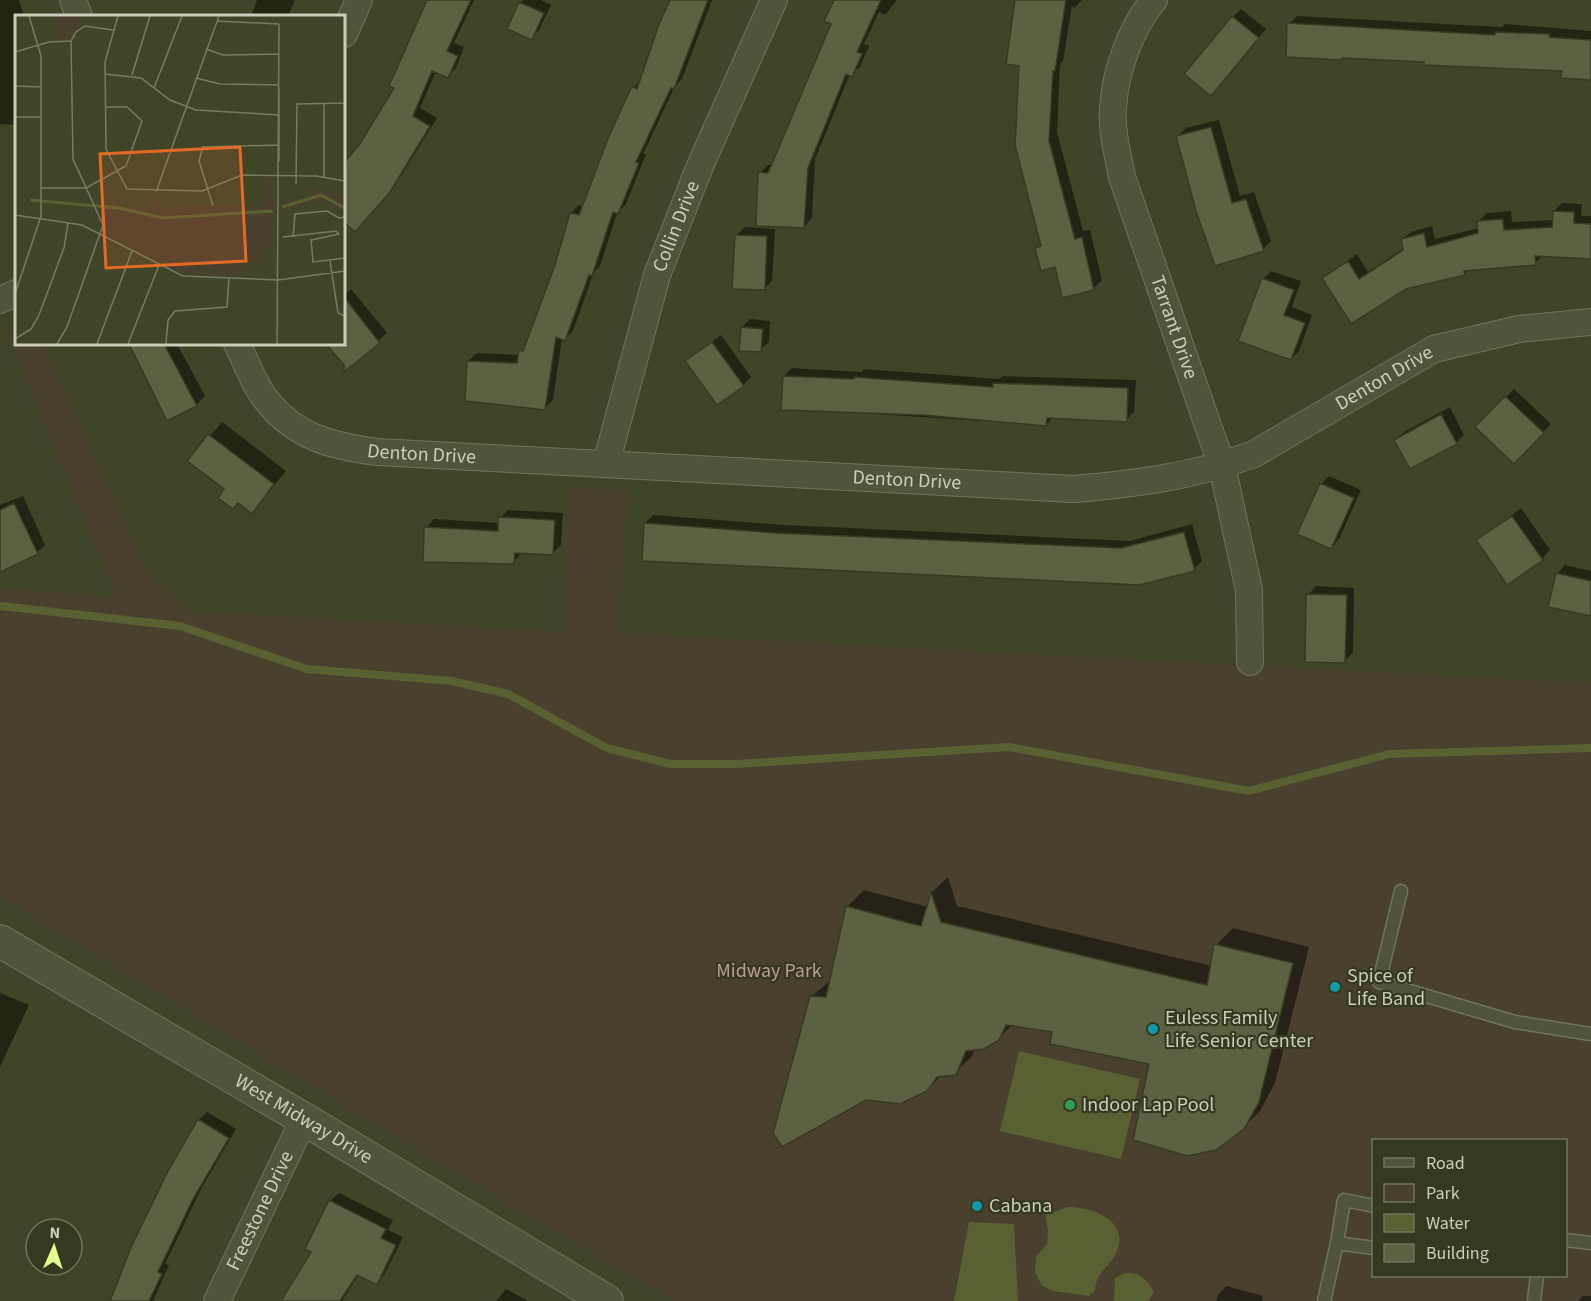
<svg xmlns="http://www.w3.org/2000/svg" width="1591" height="1301" viewBox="0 0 1591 1301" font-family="'Source Sans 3',sans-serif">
<rect width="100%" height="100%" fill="#404527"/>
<path fill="#4a402e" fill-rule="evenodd" d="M16,328v16h28l104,227 41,40 374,21 6,-144 59,2 -9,143 972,50v618h-917l-234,-138 -440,-266v-309l117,9 -110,-265zM1374,1140h192v136h-192z"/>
<path fill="#596132" d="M1019,1051l121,28 -19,80 -121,-28z
M1068,1207c23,0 62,13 49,44 -7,17 -21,20 -22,39l-6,6 -36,-5 -11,-5 -7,-14 1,-15 11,-13 1,-14 -3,-15z
M969,1222l45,2 4,77h-64z
M1125,1273c15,-1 22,6 29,19l-6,9h-34l1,-23z"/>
<path fill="#0007" d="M0,0h19l5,16h-8v109l-16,-1z
M257,0h38l-7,16h-37z
M429,0h45l-20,43 10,4 -8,21 -8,8 -12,-5 -16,37 17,10 -40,64 -42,48 -11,-9v-55l17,-20 35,-58z
M523,0h18l10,5 -12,25 -8,8 -22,-10z
M671,0h41l-30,79 -7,7 -32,68h3l-20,50 -9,9 -17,53 -6,6 -21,59 -8,8 -3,-1 -9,62 -9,8 -76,-47 9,-8 43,2 7,-11 29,-79 15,-52 8,-8 5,2 50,-120 8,-8z
M835,0h62l-12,15 -6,-3 -15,32 5,2 -9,21 -10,7 -35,85 -3,59 -8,9 -44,-54 8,-8h5l60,-142z
M1039,0h43l-8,8 -2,-2 -9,55 -3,3 -3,68 26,99 7,-1 12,50 -9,9 -37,-24 -19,-17 5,-4z
M1241,9l25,20 -47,57 14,-69z
M1297,16l205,11 3,-3 86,7v46l-28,-8 -137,-8 -137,-37z
M1219,120l21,76 14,-4 17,49 -8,8 -85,-113 8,-8z
M1562,203l20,1 -1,12h10v42l-48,-3 -8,8 -65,6 -5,5 -60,14 -82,-10 34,-24 11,18 36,-24 -2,-8 9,-8 21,-6 3,13 44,-11v-7l8,-8 24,-2 1,11 42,-2v-9z
M745,227l30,2 -3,52 -8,8 -27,-54z
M1271,271l30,10 -9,26 20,8 -13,36 -8,8 -28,-80z
M351,289l36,44 -40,34 -19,-23h16v-49z
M750,319l20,2 -1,21 -9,8 -18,-23z
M721,335l30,42 -8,8 -56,-24z
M130,344h47l28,52 -9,9 -28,14z
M792,368l70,4 2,-3 135,10 4,-3 133,4 -2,32 -8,8 -72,-3 -8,8 -264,-17 2,-32z
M1514,389l37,35 -37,38 -37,-35z
M1450,407l14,28 -8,8 -60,-3 8,-8z
M222,422l64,49 -34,41 -63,-51z
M1329,476l32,14 -22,49 -8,9 -10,-64z
M23,496l22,49 -8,8 -37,17v-65z
M1521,508l29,42 -8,9 -64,-18z
M508,510l55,3 -2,32 -8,8 -31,-2 -9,12 -87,-35 8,-9 66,4v-5z
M653,515l132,10 345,16 62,-17 10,37 -8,8 -549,-46z
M1565,565l26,6v43l-34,-40z
M1316,586l38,2 -1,65 -9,8 -36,-66z
M948,877l9,29 255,60 4,-21 17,-17 76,19 -34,136 -15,28 -17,17 -93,-65 -96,-32 -41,-7 -15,15 -23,9 -3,8 -17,17 -13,2 -16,15 -114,-94 19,-16 16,-73 17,-17 64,17 4,-15z
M0,993l29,12 -29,62z
M207,1112l29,17 -35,60 -36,75 4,1 -16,36h-41l87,-181z
M339,1193l54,27 -5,10 15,7 -19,38 -8,8 -17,-9 -17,27h-59l30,-50 17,-50z
M1226,1286l37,10 -1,5h-46l2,-6z
M506,1289l22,12h-32z
M1583,1296h8v5h-13z"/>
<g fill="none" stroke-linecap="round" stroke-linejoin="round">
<path stroke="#596132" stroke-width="8" d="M0,606l180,20 127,43 145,12 56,13 99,54 63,16h66l273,-17 240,44 140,-37 202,-6"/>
</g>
<path fill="#5c6241" stroke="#373b22" stroke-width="1.5" d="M427,0h44l-24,51 11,5 -10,22 -16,-7 -19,45 17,10 -40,66 -35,40 -11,-10v-59l15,-18 35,-57 -5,-2z
M670,0h38l-34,89 -3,-1 -35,74 3,1 -21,51 -5,-2 -21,64 -3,-1 -24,66 -9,-4 -11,73 -80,-9 2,-40 50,2 2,-13 4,1 32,-86 15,-52 9,2 30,-79 23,-50 5,3 22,-65z
M834,0h47l-24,52 5,2 -10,23 -6,-3 -38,94 -4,60 -48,-2 2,-54 10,1 63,-149 -7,-3z
M1015,0h51l-11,71h-2l-4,70 26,98 7,-2 12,53 -32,8 -7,-31 -14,4 -6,-23 6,-2 -26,-101 4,-79 -13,-2z
M519,2l25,11 -12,27 -25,-11z
M1232,16l27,22 -48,58 -27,-22z
M1287,23l208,12v-3l55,2 -1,3 42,3v40l-30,-2 1,-7 -138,-6v-3l-82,-4 -1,2 -55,-3z
M1211,127l21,76 14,-4 18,52 -49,15 -19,-55 -20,-75z
M1553,211l21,1v11l17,1v35l-56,-3 1,9 -72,6 1,4 -59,14 -55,35 -29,-46 26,-17 11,18 44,-29 -2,-11 23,-6 3,14 51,-14 -1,-12 26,-2 1,11 48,-3z
M735,235l32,1 -2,54 -33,-1z
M1262,278l32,12 -10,25 21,8 -14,37 -53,-19z
M344,297l36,46 -36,29v-7l-18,-21h18z
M741,327l22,2 -2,23 -22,-1z
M712,342l32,44 -27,19 -32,-44z
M129,344h35l33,62 -30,15z
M783,376l71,3v-2l139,10v-4l135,5 -1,34 -80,-4 -1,8 -123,-11 -142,-5z
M1505,396l39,37 -30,31 -39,-37z
M1441,414l16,30 -47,25 -16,-29z
M208,434l66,50 -22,30 -14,-11 -5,6 -15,-11 6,-9 -37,-28z
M1320,483l34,15 -23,51 -34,-15z
M14,503l24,51 -38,18v-62z
M1512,516l31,44 -36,25 -31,-45z
M498,517l57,3 -2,35 -38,-2 -1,11 -91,-2 1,-35 74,4z
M644,523l132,10 345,15 63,-16 11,39 -56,14 -497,-24z
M1556,573l35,8v35l-43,-9z
M1306,594l41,1 -2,68 -40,-1z
M931,892l10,30 266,63 7,-41 79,19 -34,139 -15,27 -28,21 -29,6 -54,-16 16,-76 -99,-20 2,-12 -46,-7 -7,15 -15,9 -18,2 -10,24 -19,2 -10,14 -27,13 -34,-4 -84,47 -9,-14 37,-137 16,1 20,-91 75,20z
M198,1119l31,19 -36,61 -35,73 4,2 -13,27h-39l22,-56 37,-76z
M329,1200l57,29 -5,9 15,7 -19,40 -20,-10 -17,26h-59l30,-49 -6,-3z"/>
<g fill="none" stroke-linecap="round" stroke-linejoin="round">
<g stroke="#70745d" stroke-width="15">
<path id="service" d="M1401,891l-22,91 136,40 76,12
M1566,1240l25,3
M1337,1243l7,-43 30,6
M1324,1301l13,-58 37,5
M1534,1301l3,-25"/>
</g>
<g stroke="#70745d" stroke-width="28">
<g id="minor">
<path d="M73,0l6,16"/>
<path id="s1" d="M1154,0c-23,27 -39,72 -41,108 -2,22 5,47 9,69l100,289 27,124 1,72"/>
<path d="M344,34l15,-34"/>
<path d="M0,300l16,-7"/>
<path id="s2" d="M237,344c9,17 16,38 27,53 30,40 67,49 113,55l696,37c63,-5 122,-13 181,-35l180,-105 85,-20 72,-7"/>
<path id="s3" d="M606,464l51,-189 43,-109 74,-166"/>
<path id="s4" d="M217,1301l87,-182"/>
</g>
</g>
<g stroke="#70745d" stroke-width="34">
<g id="tertiary">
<path id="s5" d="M0,941l304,178 303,182"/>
</g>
</g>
<use href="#service" stroke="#50543b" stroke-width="12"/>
<use href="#minor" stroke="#50543b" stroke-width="26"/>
<use href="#tertiary" stroke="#50543b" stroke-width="32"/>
</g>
<g fill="#0f9aa8" stroke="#353920" stroke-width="2">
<circle cx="1335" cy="987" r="6"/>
<circle cx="1153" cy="1029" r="6"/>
<circle cx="977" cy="1206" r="6"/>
</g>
<circle fill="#2e9e5b" stroke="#353920" stroke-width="2" cx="1070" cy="1105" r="6"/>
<g text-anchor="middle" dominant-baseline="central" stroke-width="4.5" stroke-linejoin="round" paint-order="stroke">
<g font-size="20" fill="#c9cdb9" stroke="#353920">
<text stroke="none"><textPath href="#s3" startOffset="248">Collin Drive</textPath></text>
<text stroke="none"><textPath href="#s1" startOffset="346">Tarrant Drive</textPath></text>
<text stroke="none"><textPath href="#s2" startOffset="1222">Denton Drive</textPath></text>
<text stroke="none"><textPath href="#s2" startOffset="234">Denton Drive</textPath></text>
<text stroke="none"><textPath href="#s2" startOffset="720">Denton Drive</textPath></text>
<text stroke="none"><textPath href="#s5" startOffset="352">West Midway Drive</textPath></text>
<text stroke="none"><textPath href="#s4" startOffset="100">Freestone Drive</textPath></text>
</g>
<g font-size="20" fill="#bc9aa0" stroke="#353920">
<text x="769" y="971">Midway Park</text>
</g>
<g font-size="20" fill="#c9cdb9" stroke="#353920" text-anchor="start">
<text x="1347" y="976">Spice of<tspan x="1347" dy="23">Life Band</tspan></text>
<text x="1165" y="1018">Euless Family<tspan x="1165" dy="23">Life Senior Center</tspan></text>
<text x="1082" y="1105">Indoor Lap Pool</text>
<text x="989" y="1206">Cabana</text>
</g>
</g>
<g transform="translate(15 15)">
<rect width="330" height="330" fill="#404527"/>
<path d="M41,1h25l1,8 -14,15h-12zM253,162l6,1v69h-14v15l-16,-1 -1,16 -64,-5 -75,-40 -5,-27h14l-8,-23 15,25h32l1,-13h5v13l104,-1zM298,173l32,9v16l-28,-13 -34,13v-12l23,-2z" fill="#4a402e"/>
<path fill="none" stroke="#596132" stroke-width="3" d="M15,185l89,8 44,10 110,-7M267,192l39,-12 24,13"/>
<path fill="none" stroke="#777b61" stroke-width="1.5" d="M103,1l-13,46 1,87 21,40 75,2 40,-16 74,1 29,5M202,6l62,3M191,34l17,6 56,-1M0,37l34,-10 22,-1M90,59l36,4 29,22 26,10 83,5M117,60l18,-59M181,63l24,6 59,1M0,71l26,1M139,73l28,-72M309,88v74M0,102h26M264,146v-72M281,169l1,-80 48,-1M26,173h45l40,-22 16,-45 -15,-14h-21M141,177l63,-176M198,191l-14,-45 4,-14 76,-2M0,200l67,10 101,51 95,4M268,222l53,-6 3,3 -28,6M278,222l2,-23 32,-3 12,7 6,-1M296,224l2,23 32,-4M315,246l8,52 7,3M263,265l67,-9M0,279l26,-78v-160l-12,-40M0,324l16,-10 8,-14 25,-67 4,-25M42,329l10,-17 36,-102 -30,-66 -2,-118 5,-9 9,-6 28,4M82,329l35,-93M113,329l31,-79M151,329l2,-24 7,-9 52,-4 2,-28M262,329l2,-320"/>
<path fill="#e36a26" fill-opacity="0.15" stroke="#e36a26" stroke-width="3" d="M225,132l6,114 -140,7 -6,-114z"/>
<rect width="330" height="330" fill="none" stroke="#c9cdb9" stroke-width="3"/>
</g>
<rect x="1372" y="1139" width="195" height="138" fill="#353920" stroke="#70745d" stroke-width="1.5"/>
<rect x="1384" y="1158" width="30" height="9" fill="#50543b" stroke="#70745d" stroke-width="1.5"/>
<text x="1426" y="1169" font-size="18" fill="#c9cdb9">Road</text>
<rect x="1384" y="1184" width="30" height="18" fill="#4a402e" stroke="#70745d" stroke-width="1.5"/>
<text x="1426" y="1199" font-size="18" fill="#c9cdb9">Park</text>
<rect x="1384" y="1214" width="30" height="18" fill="#596132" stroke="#70745d" stroke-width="1.5"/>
<text x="1426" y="1229" font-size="18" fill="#c9cdb9">Water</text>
<rect x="1384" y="1244" width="30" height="18" fill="#5c6241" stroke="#70745d" stroke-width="1.5"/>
<text x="1426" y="1259" font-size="18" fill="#c9cdb9">Building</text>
<g transform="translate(54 1247) rotate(3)"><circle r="28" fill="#353920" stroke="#70745d" stroke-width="1.5"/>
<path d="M0-4.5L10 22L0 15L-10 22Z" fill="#e5fb90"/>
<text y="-9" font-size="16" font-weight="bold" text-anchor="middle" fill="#c9cdb9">N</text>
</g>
</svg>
